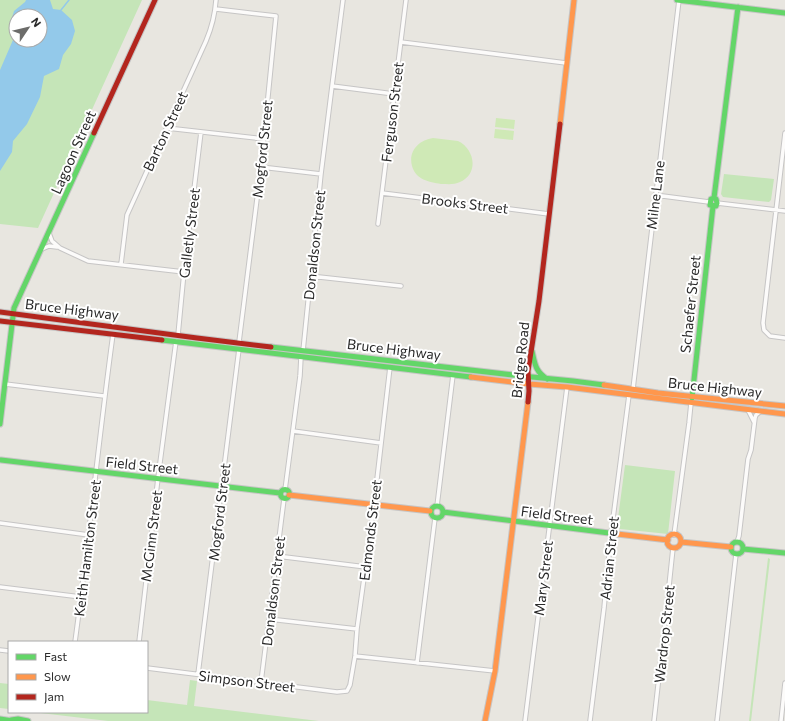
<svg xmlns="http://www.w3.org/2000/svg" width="785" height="721" viewBox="0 0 785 721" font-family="Commissioner,sans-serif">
<rect width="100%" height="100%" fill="#e8e6e0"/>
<path fill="#c5e5b8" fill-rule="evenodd" d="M0,0h142l-104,228 -38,-4zM16,16h24v24h-24z
M724,174l50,5 -3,21 -2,2 -46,-5 -2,-3z
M625,465l50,6 -7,63 -48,-5 -3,-3z
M768,558l2,1 -19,162h-2z
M190,680l7,1 -3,25 125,15h-211l-76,-9h115v-12l40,5z
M0,683l9,1v25l-9,-1z"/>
<path fill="#cfe9b6" d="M496,118l19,2 -1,9 -19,-2z
M495,129l19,2 -1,9 -19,-2z
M433,138l25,3c17,8 21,33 2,41 -6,3 -12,2 -19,2 -12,-2 -25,-4 -29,-18 -4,-15 7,-26 21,-28z"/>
<path fill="#93c9ea" d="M26,0h24l3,9 8,1 11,10 3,11 -4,13 -8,11 -4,14 -15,7 -4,21 -13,27 -14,17 -1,11 -12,19v-101l16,-37v7h24v-24h-24v12l-5,-7 3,-10 11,-9z"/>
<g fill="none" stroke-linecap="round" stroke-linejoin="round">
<path stroke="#93c9ea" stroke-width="1.5" d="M61,10l8,-10"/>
<g stroke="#c6c5c5" stroke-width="5.5">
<path id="street" d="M216,9l60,7 -15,151 -22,175
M401,42l165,21
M332,86l62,8
M167,128l97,11
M785,133l-22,190 1,7 6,6 15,2
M261,167l60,7
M382,193l167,21
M655,195l54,7
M717,203l68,8
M378,224l28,-224
M49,233l3,8 8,7 28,13 96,11
M42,249l7,-3 8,1
M121,264l6,-49 79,-174c6,-14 9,-27 10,-41
M310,276l91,10
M178,335l6,-63 17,-140
M303,351l18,-177 11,-88 11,-86
M5,384l99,12
M633,389l46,-389
M748,410l6,12
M293,431l88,12
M285,490l15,-114 1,-19
M437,506l16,-131
M0,523l89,12
M674,535l15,-112 2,-20
M737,542l2,-6 9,-77 3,-9 4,-32 1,-3 5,-4
M277,556l89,11
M0,587l81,10
M269,619l88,10
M75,642c14,-103 24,-205 38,-308
M139,642l19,-164 18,-137
M0,650l9,1
M355,656l140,15
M417,663l18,-145
M147,668l190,24 10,-1 3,-6 5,-29 2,-27 17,-124 16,-138
M198,674l41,-325
M261,682l23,-183
M525,721l42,-334
M590,721l14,-113 7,-74 18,-139
M654,721l13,-116 6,-57
M717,721l19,-167
M781,721l4,-38"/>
</g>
<g stroke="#c6c5c5" stroke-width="7">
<path id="fast" d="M677,0l108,13
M714,198l-3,1 -1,6 6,1 1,-3 -1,-4 -2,-1 24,-191
M162,340l309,37
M271,347l251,29 51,5 31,4
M532,351c3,13 3,20 15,28
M692,398l21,-192
M0,424l14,-116 80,-175
M1,460l279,33
M280.5 494a4.5 4.5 0 1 1 9 0a4.5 4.5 0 1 1-9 0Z
M431 512a6 6 0 1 1 12 0a6 6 0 1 1-12 0Z
M443,512l174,22
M731 548a6 6 0 1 1 12 0a6 6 0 1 1-12 0Z
M743,549l42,4
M0,719l13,2
M11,720l7,-1 10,2"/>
</g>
<g stroke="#c6c5c5" stroke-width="7">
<path id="slow" d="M560,124l14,-124
M471,377l58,7 38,3 218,27
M604,385l54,8 127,13
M289,495l141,16
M617,534l51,6
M667 541a7 7 0 1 1 14 0a7 7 0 1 1-14 0Z
M681,542l50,5
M485,721l10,-50 33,-269"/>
</g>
<g stroke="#c6c5c5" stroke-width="7">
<path id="jam" d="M94,133l61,-133
M0,312l197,26 74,9
M0,321l162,19
M528,402l1,-11 -1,-20 11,-70 21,-177"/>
</g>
<use href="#street" stroke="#fcfbfa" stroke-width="3.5"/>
<use href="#fast" stroke="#63d668" stroke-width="5"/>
<use href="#slow" stroke="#ff974d" stroke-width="5"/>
<use href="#jam" stroke="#b3261e" stroke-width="5"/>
</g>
<g text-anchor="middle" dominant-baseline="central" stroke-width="4" stroke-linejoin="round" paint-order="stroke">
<g font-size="14" fill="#2a2a2a" stroke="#fff">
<text transform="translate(392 112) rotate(-83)">Ferguson Street</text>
<text transform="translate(165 131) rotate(-65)">Barton Street</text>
<text transform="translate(262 149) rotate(-84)">Mogford Street</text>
<text transform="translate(73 152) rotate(-66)">Lagoon Street</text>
<text transform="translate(655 195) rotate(-83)">Milne Lane</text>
<text transform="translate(465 203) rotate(7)">Brooks Street</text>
<text transform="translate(189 233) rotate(-83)">Galletly Street</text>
<text transform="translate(314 245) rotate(-84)">Donaldson Street</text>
<text transform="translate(690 304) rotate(-84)">Schaefer Street</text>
<text transform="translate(72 309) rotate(7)">Bruce Highway</text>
<text transform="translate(394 349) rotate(7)">Bruce Highway</text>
<text transform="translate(520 360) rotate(-84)">Bridge Road</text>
<text transform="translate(715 387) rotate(6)">Bruce Highway</text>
<text transform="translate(142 465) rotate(6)">Field Street</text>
<text transform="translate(219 512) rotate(-83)">Mogford Street</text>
<text transform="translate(557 515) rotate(7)">Field Street</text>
<text transform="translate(370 530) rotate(-83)">Edmonds Street</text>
<text transform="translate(151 536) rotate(-83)">McGinn Street</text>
<text transform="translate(87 548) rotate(-83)">Keith Hamilton Street</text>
<text transform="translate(609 558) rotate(-84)">Adrian Street</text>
<text transform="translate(543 578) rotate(-83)">Mary Street</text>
<text transform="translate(273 591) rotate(-83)">Donaldson Street</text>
<text transform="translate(664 634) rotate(-84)">Wardrop Street</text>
<text transform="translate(247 681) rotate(7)">Simpson Street</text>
</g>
</g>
<rect x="8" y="641" width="140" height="72" fill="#ffffff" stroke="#aaaaaa"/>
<rect x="16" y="654" width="20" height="6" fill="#63d668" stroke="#aaaaaa"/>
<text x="44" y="661" font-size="12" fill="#2a2a2a">Fast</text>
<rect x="16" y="674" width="20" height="6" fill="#ff974d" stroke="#aaaaaa"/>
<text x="44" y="681" font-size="12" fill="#2a2a2a">Slow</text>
<rect x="16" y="694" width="20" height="6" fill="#b3261e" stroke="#aaaaaa"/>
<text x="44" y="701" font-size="12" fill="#2a2a2a">Jam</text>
<g transform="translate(28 28) rotate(55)"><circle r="19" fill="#ffffff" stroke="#aaaaaa"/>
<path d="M0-3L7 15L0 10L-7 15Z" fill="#6c6c6a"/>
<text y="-6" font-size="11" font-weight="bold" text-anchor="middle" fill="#2a2a2a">N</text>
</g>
</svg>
